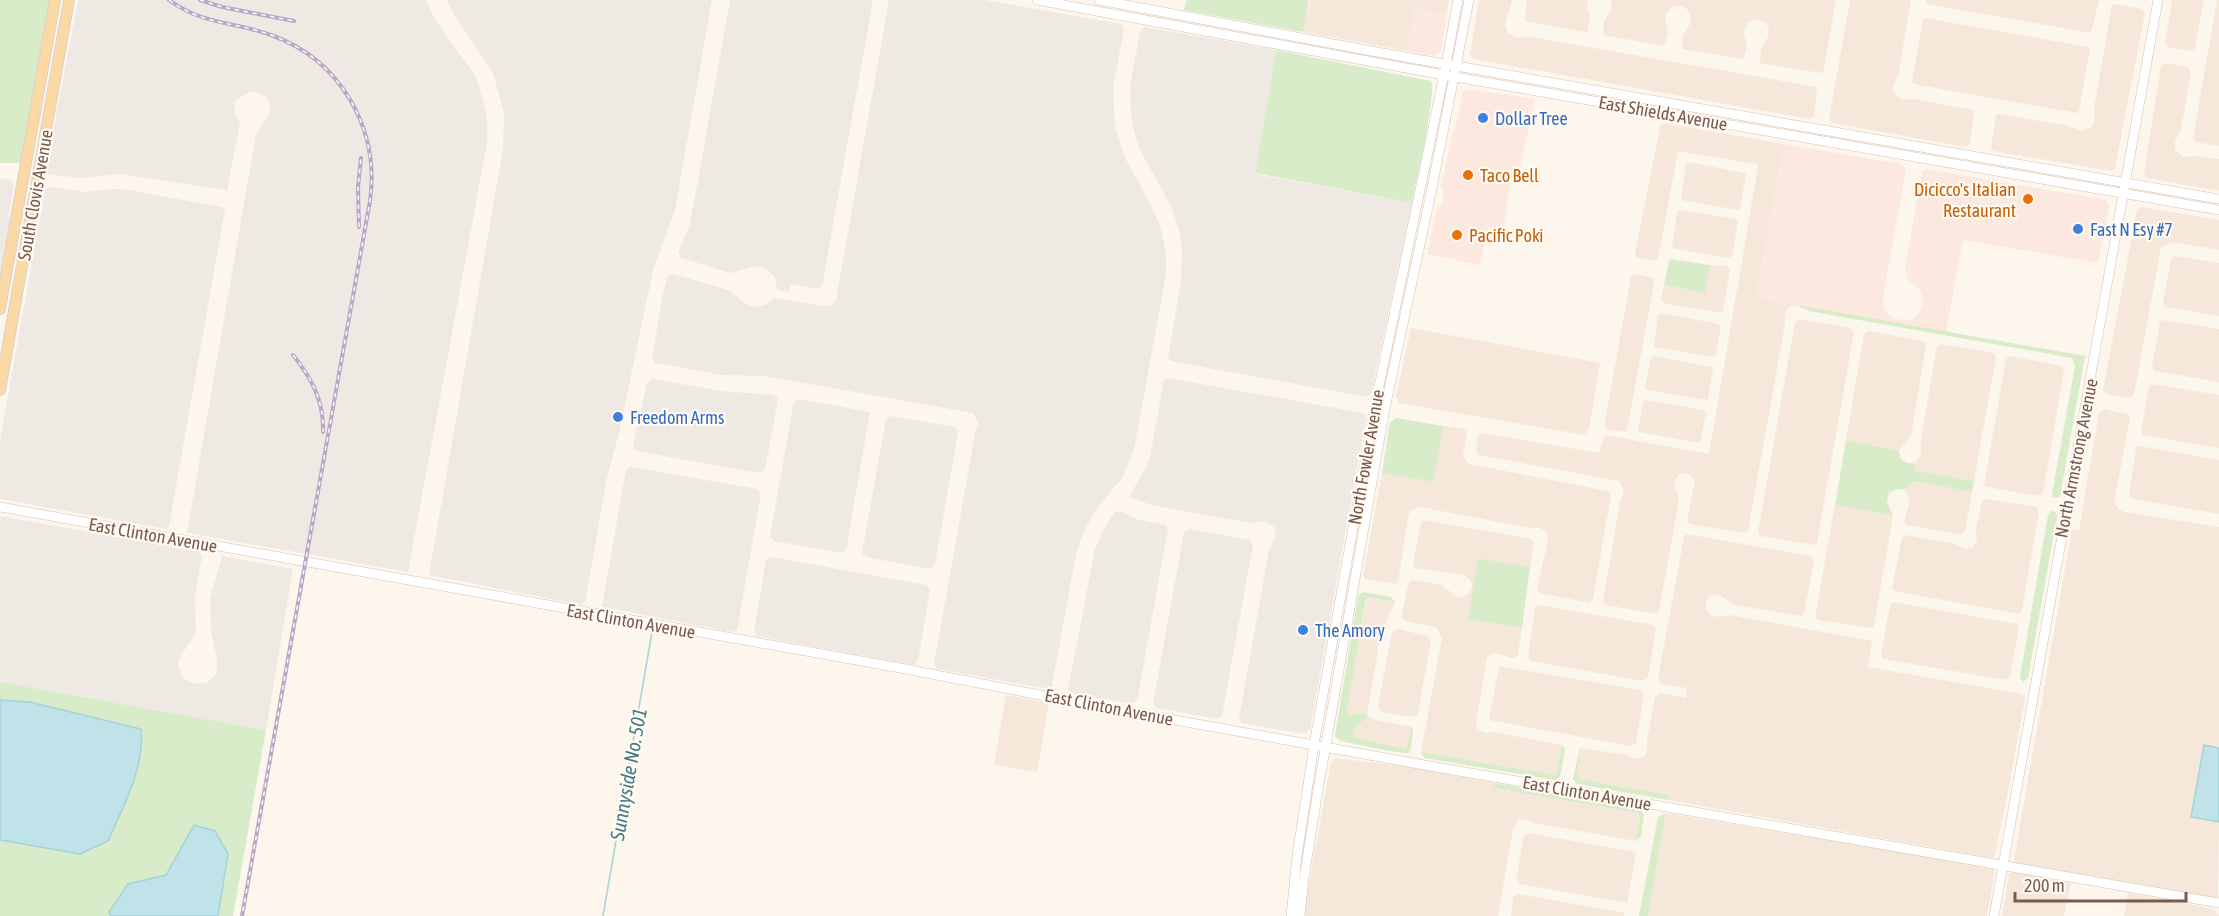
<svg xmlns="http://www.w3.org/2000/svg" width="2219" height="916" viewBox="0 0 2219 916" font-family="'Asap Condensed',sans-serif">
<rect width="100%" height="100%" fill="#fdf6ec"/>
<path fill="#f5e8da" d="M1310,0h139l-2,14 -32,-6 -8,43 -104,-19z
M1479,0h33l-7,25 3,8 8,5 15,-1 286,50 -3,30 -4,2 -337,-60 -3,-4z
M1527,0h61l-1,6 3,9 -2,16 -2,1 -61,-11z
M1612,0h224l-13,72 -2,1 -61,-10 1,-14 7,-12 1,-7 -3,-7 -7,-4 -9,2 -5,6 -1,7 3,12 -4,13 -61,-10 1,-14 7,-11 1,-8 -4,-7 -7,-3 -7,1 -6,5 -2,7 3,13 -4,14 -61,-11 1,-14 7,-11z
M1850,0h61l-13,76 -5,9 1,8 8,7 12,-1 60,11 -4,34 -4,3 -134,-24 -3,-4z
M1926,0h173l-8,33 -164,-29z
M2172,0h32l-9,48 -4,3 -23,-4 -3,-5z
M2217,0h2v146l-24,-4 -2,-4z
M2114,4l29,5 2,4 -30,155 -4,3 -118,-20 -2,-3 5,-33 2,-1 71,12 12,5 11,-4 3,-6 -1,-13 18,-103z
M1925,18l163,29 2,2 -11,62 -2,2 -164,-29 -1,-2 11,-62z
M2165,63l23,4 3,4 -10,59 -6,11v8l8,8 16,-1 20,3v32l-72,-13 -3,-5 17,-107z
M1664,123l120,21 -28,154 40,7 -7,2 -4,6v11l-37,207 -4,2 -55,-9 -2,-4 8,-40 -8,-7 -8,1 -5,8 5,18 -20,111 -3,3 -50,-9 -3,-3 17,-100 4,-11 -5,-10 -141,-26 -2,-4 2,-16 4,-2 117,20 6,-18 104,19 49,-287 -2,-3 -78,-13 -20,108 -4,2 -17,-3 -2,-3 25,-129z
M1688,162l56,11 2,2 -6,33 -2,2 -57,-10 5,-36z
M2142,207l77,13v30l-47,-8 -11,6 -27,147 -5,3 -23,-4 -3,-4 34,-180z
M1679,210l57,9 2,3 -6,34 -3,2 -57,-10 5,-36z
M2175,256l44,7v53l-53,-9 -3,-4 4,-22 4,-23z
M1710,265l16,1 4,3 -7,42 -2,2 -58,-10 -2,-3 3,-15 41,8z
M1634,274l21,4 -28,152 -2,2 -16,-2 -5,-2 27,-152z
M1661,313l58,11 2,2 -5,29 -3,2 -59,-10 4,-32z
M1799,319l52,9 3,4 -37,211 -3,2 -53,-9 -3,-4 37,-210z
M2164,320l55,9v53l-64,-11 -3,-4 8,-45z
M1411,328l189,35 -11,66 -5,6 -185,-32 -3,-7z
M1868,331l56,10 2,4 -15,91 -12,15 -53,-11 18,-106z
M1941,344l52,9 3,4 -22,124 -58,-10 -2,-8 7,-8v-16l16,-93z
M1653,356l59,11 1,2 -5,30 -2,1 -59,-10 -2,-2 6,-30z
M2010,356l52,10 2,3 -21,125 -4,2 -52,-9 -3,-2 22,-126z
M2152,384l67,11v53l-76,-13 -2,-4 4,-22 4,-23z
M1645,400l59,10 2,2 -5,28 -3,3 -58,-11 -2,-2 5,-28z
M2104,409l23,5 3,4 -15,79v7l4,6 6,2 94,15v221l-15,-3 -13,72 28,5 -1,76 -202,-35 -2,-3 58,-331 7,1 20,-117z
M1443,426l21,3 3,4 -4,23 6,8 139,27 3,4 -18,104 -4,4 -49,-10 -3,-3 11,-51 -2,-7 -6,-4h-10l-110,-21 -7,2 -4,4 -11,68 -3,3 -29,-5 -3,-3 19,-103 52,9z
M2139,446l80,14v54l-87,-15 -3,-4 7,-47z
M1913,481l59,11 -7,39 -3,4 -55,-10 -3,-3 6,-23 -6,-9z
M1986,499l51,8 2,4 -17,100 -3,3 -125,-23 -2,-3 10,-50 3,-3 50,9 10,5 8,-2 4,-8 -1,-10 6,-28z
M1835,505l58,11 -19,110 -2,2 -54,-8 -3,-3z
M1424,520l107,19 3,4 -4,24 -51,-9 -11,60 54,10 -4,27 -5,3 -19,-5 -7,5 -11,65 2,6 6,4 9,-1 69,13 -5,28 -3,2 -133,-23 21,-114 -5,-10 -31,-7 -5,-3 8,-36 4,-2 29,5 16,13 11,-4 3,-8 -2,-6 -6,-5 -49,-7 -2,-3 8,-43z
M1686,534l125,22 3,5 -10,53 -3,2 -66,-11 -17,-11 -7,2 -5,5v8l4,6 8,2 12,-2 142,26 -4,26 154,27 3,5 -17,92 -13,64 -3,3 -324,-58v-5l-89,-16 -2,-3 4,-28 45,7 9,4 8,-1 4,-7v-11l8,-43 5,-4 26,5 1,-10 -25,-4 -4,-6 26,-141z
M1369,597l26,5 -14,32 -14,79 -22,2 22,-117z
M1893,602l124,22 2,3 -9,50 -4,3 -123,-21 -2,-4 9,-50z
M1538,605l116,20 2,4 -8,48 -5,4 -112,-20 -3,-4 7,-49z
M1398,629l29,7 4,4 -13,74 -5,3 -32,-5 -3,-6 13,-69 2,-6z
M1499,666l142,24 3,5 -8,48 -5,3 -142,-26z
M1006,695l43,8 -12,69 -43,-7z
M1368,716l4,3 39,8 -4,20 -2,2 -8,-2 -44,-10 1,-8z
M1336,758l72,9 87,16 -1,5 144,25 2,4 -4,24 -102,-18 -11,-4 -5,1 -5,9 -15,87h-195l28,-154z
M1666,813l327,55 2,3 -8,45h-339z
M1528,833l108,19 -9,51 -107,-19 -4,-4 8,-44z
M2012,872l59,11 -7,33h-62l7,-42z
M2128,893l86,16 5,7h-95z
M1518,894l107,19 -1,3h-113l2,-19z"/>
<path fill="#fde8e0" d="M1415,8l32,6 -6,37 -3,3 -4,2 -27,-5z
M1468,89l67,10 -15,69h-7l-10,61 -14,-2 -9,38 -53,-11 10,-46 5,-4 2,-13 -3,-4 11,-52 3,-6 8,-37z
M1784,144l118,20 4,5 -23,129 1,11 9,10 18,1 7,-6 5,-10 -2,-13 -13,-11 -3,-11 17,-97 4,-3 180,31 3,5 -11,58 -135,-23 -17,92 -190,-34z"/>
<path fill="#efe9e4" d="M78,0h348l8,18 42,59 11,38v28l-79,429 -221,-39 69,-399 14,-21 -1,-11 -5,-7 -13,-4 -15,9 -2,11 6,13 -13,66 -108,-16 -38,4 -36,-4z
M447,0h265l-37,210 -22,60 -34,163 -12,45 -22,124 -4,3 -152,-30 74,-426 1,-36 -11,-40 -40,-60z
M730,0h143l-51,286 -4,3 -27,-5 -2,8 -12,-2 -2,-13 -10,-9 -8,-2 -27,7 -49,-15 -3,-5 11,-26 6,-30z
M889,0h96l136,24 3,5 -11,59 2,38 10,32 27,49 8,19 6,27v21l-32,176 -11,27 -29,35 -12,24 -6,18 -24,132 -4,3 -111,-20 -3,-5 41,-230 3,-11 -5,-10 -208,-37 -43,-1 -67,-12 -3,-5 11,-65 5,-17 5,-2 55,16 18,14 7,3 14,-3 7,-6 49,8 8,-1 5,-5z
M1145,27l131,23 -21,124 157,29 -41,191 -5,3 -195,-36 -3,-3 13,-76 1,-32 -2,-17 -8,-25 -33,-60 -7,-25 -2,-25 1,-17 9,-49z
M0,178l10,2 4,5 -5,30 1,5 -10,57z
M49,187l37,5 28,-3 14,1 94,17 3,3 -56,316 -3,3 -166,-30v-59l45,-250z
M1168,378l195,35 3,4 -56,313 -6,4 -63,-11 -2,-4 30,-169 7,-14 -2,-9 -9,-6 -14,2 -100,-18 -19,-7 -1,-5 14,-23 5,-13 14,-77z
M652,379l70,12 52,4 4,4 -13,71 -5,3 -124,-22 -3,-6 14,-62z
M799,399l71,13 -24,138 -5,3 -67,-12 -4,-5 24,-134z
M891,416l64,11 3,5 -23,133 -5,4 -64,-12 -4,-4 24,-134z
M631,467l126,22 4,5 -24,136 -4,2 -131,-25 21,-121 3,-16z
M1121,511l15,8 29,6 3,4 -31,172 -4,3 -62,-11 -3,-4 27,-140 12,-26 8,-11z
M0,516l199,36 3,4 -7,41 1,37 -15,21 -3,10 5,13 12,6 13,-2 9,-9v-14l-6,-27 -1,-34 12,-42 71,13 -27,161 -266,-48z
M1189,529l61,11 3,5 -31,171 -4,3 -61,-11 -4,-4 31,-172z
M771,557l156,28 3,5 -12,71 -5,4 -156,-29 -3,-4 12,-72z"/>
<path fill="#d8ecc9" d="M0,0h50l-28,159 -3,4h-19z
M1186,0h123l-6,32 -119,-22z
M1276,50l155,31c6,11 -15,102 -19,122l-157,-30z
M1671,259l39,6 -5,28 -41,-8 5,-25z
M1797,305l288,51 -25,141 -7,1 -1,-4 23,-128 -3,-8 -263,-47z
M1396,418l47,8 -9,56 -52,-9 8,-51z
M1846,440l53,11 1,7 7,5h7l2,8 58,10 -2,11 -59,-11 -9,9 -7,-1 -8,4 -2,9 6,14 -58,-11z
M2051,511l5,1 1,4 -29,162 -5,4 -3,-5 28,-162z
M1478,558l52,9 -8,61 -54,-9z
M1363,592l28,5 4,5 -26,-5 -3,2 -20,116 21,-2 1,3 -14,13 -1,8 52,12 2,-2 4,-20 2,1 -2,22 -3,3 -13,-1 -55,-11 -5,-5 23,-140z
M0,682l266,48 -33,186h-233z
M1562,745l3,4 -5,28 -5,3 -130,-22 -4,-5v-1l133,23 3,-2z
M1580,748h1l-4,28 2,3 90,16 -1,5 -91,-16 -4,-5z
M1495,783l145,26 4,6 -3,21 -5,5 4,-24 -2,-4 -144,-25z
M1666,813l-18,103h-9l19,-99z"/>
<path fill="#bfe3e8" stroke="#a5d3da" stroke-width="1.5" d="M0,700l30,2 111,27c4,38 -18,78 -33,112l-28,13 -80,-14z
M2204,745l15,3v74l-28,-5z
M194,825l21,6 13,23 -10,62h-107l-2,-4 19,-28 38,-9z"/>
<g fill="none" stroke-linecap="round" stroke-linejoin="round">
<path stroke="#a5d3da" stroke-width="1.5" d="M603,916l49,-284"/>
<g stroke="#d6c0b0" stroke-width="10">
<path id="secondary" d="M1037,0l407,75 775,135
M1099,0l283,53 837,146
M0,507l895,160 197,38 321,58 806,140
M1291,916l6,-60 18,-117 60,-333 69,-331 14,-75
M1300,916l4,-38 14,-88 67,-382 45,-210 39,-198
M1994,916l164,-916"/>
</g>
<g stroke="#dad1cd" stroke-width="12">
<path id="primary" d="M0,309l55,-309
M0,390l69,-390"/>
</g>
<use href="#secondary" stroke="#fff" stroke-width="9"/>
<use href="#primary" stroke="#fbd9a5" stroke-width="10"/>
<g stroke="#b9a8c9" stroke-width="4">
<path id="rail" d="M169,0c36,26 64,21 102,35 70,25 109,94 99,166l-128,715
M200,0l22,7 72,14
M359,227l-1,-40 3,-29
M293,355c19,24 31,46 30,77"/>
</g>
<use href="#rail" stroke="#fffaf3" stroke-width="1.5" stroke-dasharray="4.5" stroke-linecap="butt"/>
</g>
<g fill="#3f7fe0" stroke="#fffaf3" stroke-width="2">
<circle cx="1483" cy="118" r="6"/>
<circle cx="2078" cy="229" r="6"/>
<circle cx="618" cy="417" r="6"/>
<circle cx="1303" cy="630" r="6"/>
</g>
<g fill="#e8710a" stroke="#fffaf3" stroke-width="2">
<circle cx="1468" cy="175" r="6"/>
<circle cx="2028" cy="199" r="6"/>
<circle cx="1457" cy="235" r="6"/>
</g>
<g text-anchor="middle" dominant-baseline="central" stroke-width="4.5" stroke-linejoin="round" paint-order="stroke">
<g font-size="18" fill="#7a5c4d" stroke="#fffaf3">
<text transform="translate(1663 113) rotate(10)">East Shields Avenue</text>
<text transform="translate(35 195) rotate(-80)">South Clovis Avenue</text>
<text transform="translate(1366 457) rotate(-80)">North Fowler Avenue</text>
<text transform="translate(2076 458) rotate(-79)">North Armstrong Avenue</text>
<text transform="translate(153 535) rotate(10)">East Clinton Avenue</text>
<text transform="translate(631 621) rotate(10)">East Clinton Avenue</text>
<text transform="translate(1109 707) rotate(11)">East Clinton Avenue</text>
<text transform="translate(1587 793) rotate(10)">East Clinton Avenue</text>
</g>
<g font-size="18" fill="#366cbe" stroke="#fffaf3" text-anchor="start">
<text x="1495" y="118">Dollar Tree</text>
<text x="2090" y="229">Fast N Esy #7</text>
<text x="630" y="417">Freedom Arms</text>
<text x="1315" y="630">The Amory</text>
</g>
<g font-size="18" fill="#c56008" stroke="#fffaf3" text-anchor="start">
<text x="1480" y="175">Taco Bell</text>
<text x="2016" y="189" text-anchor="end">Dicicco's Italian<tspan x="2016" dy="21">Restaurant</tspan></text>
<text x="1469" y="235">Pacific Poki</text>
</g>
<g font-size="20" font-style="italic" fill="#437c86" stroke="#fffaf3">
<text transform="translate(628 774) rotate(-80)">Sunnyside No. 501</text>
</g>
</g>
<path d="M2015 892v9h171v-9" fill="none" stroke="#7a5c4d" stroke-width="3"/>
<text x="2024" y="892" font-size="18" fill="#7a5c4d" stroke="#fffaf3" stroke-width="4.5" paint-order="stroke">200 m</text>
</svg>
